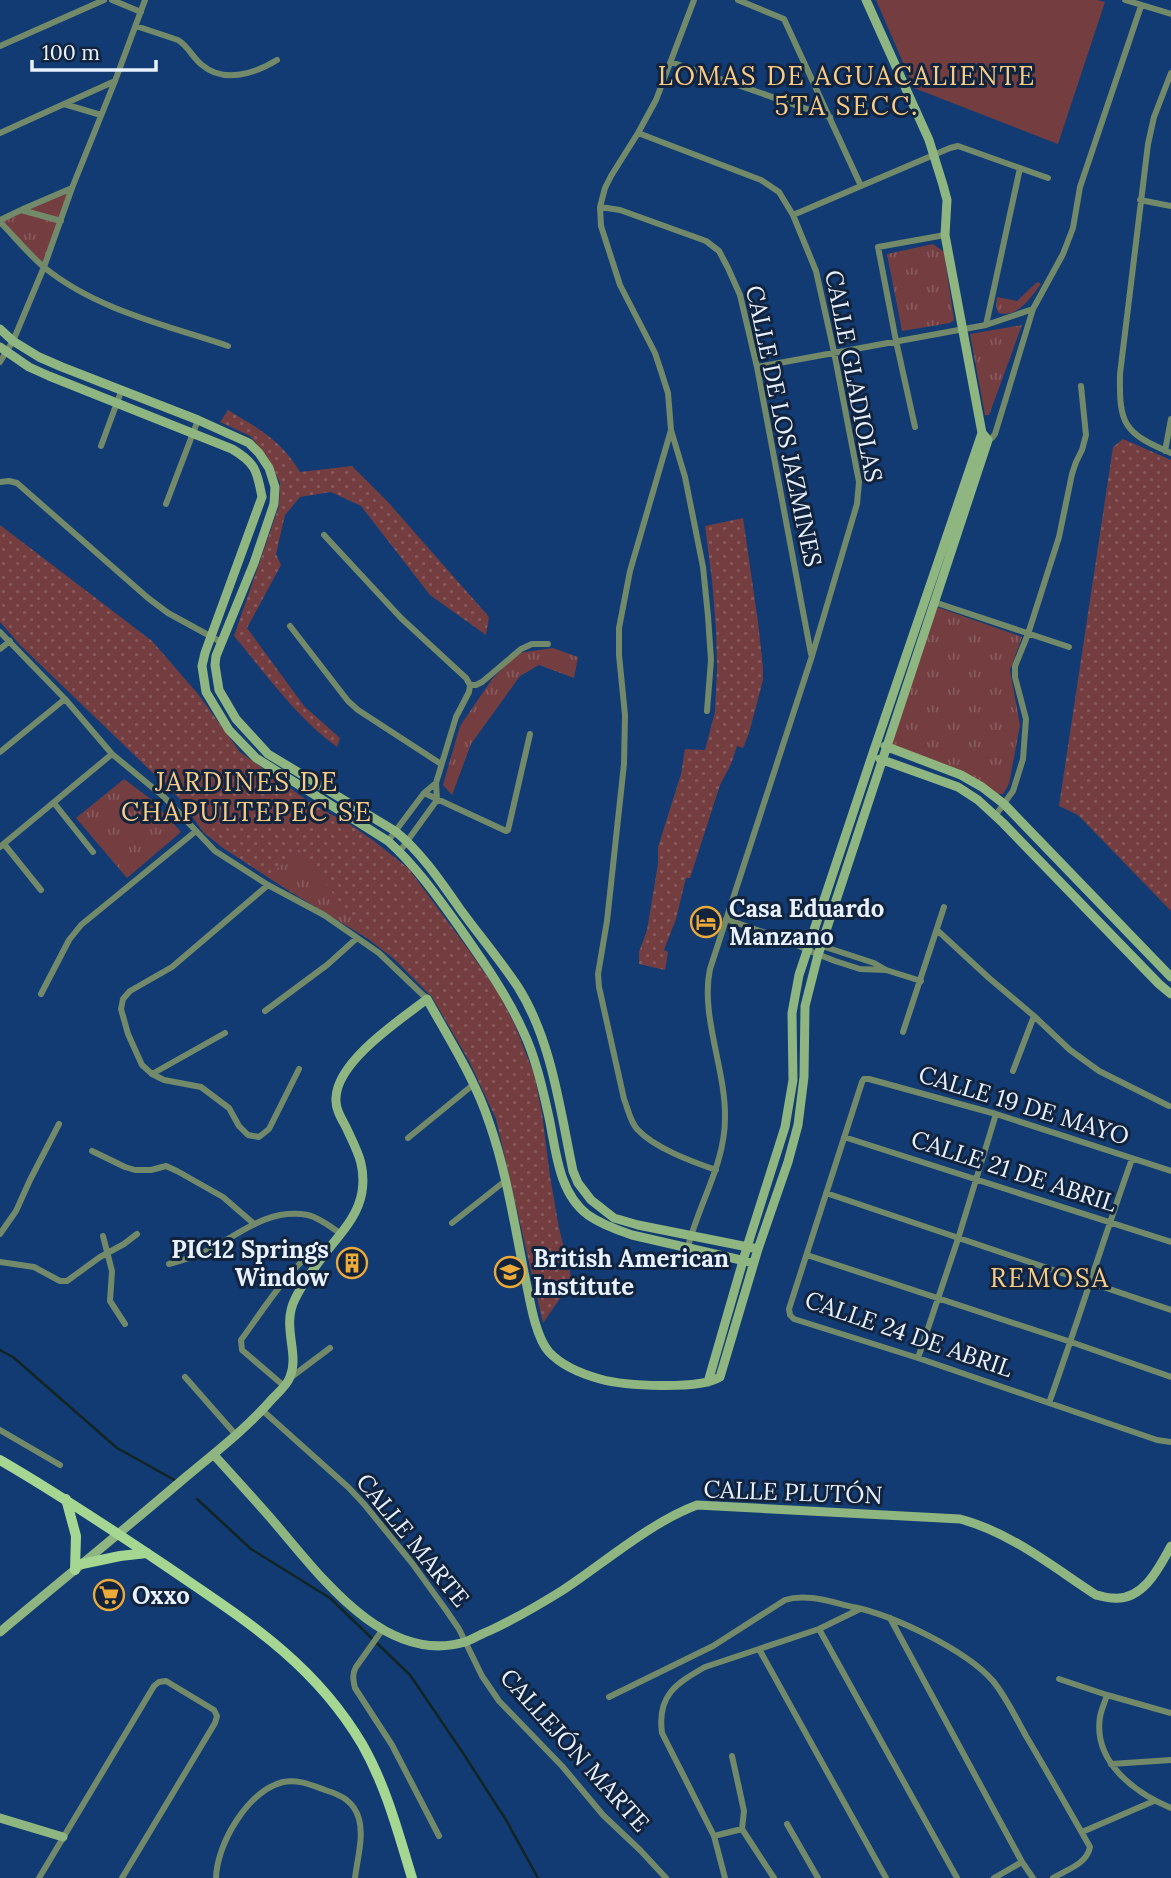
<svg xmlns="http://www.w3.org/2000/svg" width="1171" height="1878" viewBox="0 0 1171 1878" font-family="Lora,serif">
<defs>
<pattern id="grass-dots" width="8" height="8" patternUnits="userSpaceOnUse" patternTransform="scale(1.75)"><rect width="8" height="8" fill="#743e41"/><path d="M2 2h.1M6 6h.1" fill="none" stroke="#885a5e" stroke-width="1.8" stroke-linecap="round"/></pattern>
<pattern id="park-tufts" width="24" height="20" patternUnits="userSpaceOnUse" patternTransform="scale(1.75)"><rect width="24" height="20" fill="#743e41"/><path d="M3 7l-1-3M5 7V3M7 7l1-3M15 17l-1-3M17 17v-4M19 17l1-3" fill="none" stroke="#885a5e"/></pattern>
</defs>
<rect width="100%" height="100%" fill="#113b72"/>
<path fill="url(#grass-dots)" d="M228,410c31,19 53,30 72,62l52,-6 35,35 102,116 -3,18 -56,-40 -69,-89 -30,-14 -31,5 -15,18 -9,39 5,11 -34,63 57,78 36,32 -3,9c-41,-30 -71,-73 -103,-111l45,-130 1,-23 -13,-27 -17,-20 -30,-14z
M1123,439l48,21v451l-93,-96 -19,-9 54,-359z
M743,518l15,104 5,46v12l-5,19 -9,34 -6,15 -6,-2 -6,18 -11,21 -30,93h-4l-10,41 -12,31 4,2 -3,18 -26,-6v-12l8,-22 11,-66v-17l23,-73 4,-25 20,1 10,-38 2,-43 -1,-40 -4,-49 -7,-54z
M0,525l152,116 46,53 42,58 72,52 39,21 23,16 34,27 60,81 29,42 17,32 20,51 8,39 8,63 9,52 13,53 -29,42 -47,-204 -27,-58 -37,-64 -38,-38 -27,-21 -78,-47 -66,-43 -20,-16 -22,-32 -160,-154 -21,-24z"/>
<path fill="url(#park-tufts)" d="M72,188l-28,79 -44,-45z
M933,244l11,8 10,68 -4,3 -48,8 -15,-77z
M1037,282l4,2c-11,14 -23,34 -43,29l-2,-7 1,-9 20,4z
M1022,325l-33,90h-4l-15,-81z
M934,606l88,31 -12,33 10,55 -11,59 -6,10h-7l-107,-51z
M553,648l25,9 -4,21 -35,-13 -19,11 -49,68 -19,51 -9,-10 17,-59 32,-47 26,-26z
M124,779l28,21 29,32 -54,46 -51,-60z
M299,849l68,89 -99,-61z"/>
<path fill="#743e41" d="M876,0h221l8,2 -47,142 -144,-56z"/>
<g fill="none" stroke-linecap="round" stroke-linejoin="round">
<path stroke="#122525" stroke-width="2.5" d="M0,1350l13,7 104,91 61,34
M197,1499l54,50 79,49 80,77 53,78 43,67 32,58"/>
<path stroke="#728a69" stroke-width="6" d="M112,0l29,12
M694,0l-38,100 -18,33 -27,43 -6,12 -5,19 1,19 19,59 35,68 6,18 7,22 3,37 14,47 18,90 5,49 3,44 -4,51
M738,0l46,19 77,167
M1125,0l46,14
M136,26l42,14c10,6 15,18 24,25 22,19 54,8 75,-5
M0,46l104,-46
M671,62l159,55
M1171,73l-17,44 -6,27 -28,230c-1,51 4,59 51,79
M64,104l51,-23
M0,133l64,-29 37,11
M638,133l123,47 18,12 14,23 23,56 18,81 25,130 -2,22 -45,152 -102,313c-10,46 16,101 15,149 0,46 -26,85 -37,129
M1140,200l31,6
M600,207l20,3 86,31 13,10 9,17 12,27 17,72 54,287
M23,209l49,-21
M793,215l157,-67 8,-2 90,32
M0,220l21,-10 40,11
M0,222c15,15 29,33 45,46 52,42 121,57 183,78
M986,325l34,-157
M0,362l13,-21 31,-74 28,-79 43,-107 30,-81
M757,367l229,-42 47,-16
M915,427l-19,-86 -18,-94 67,-12
M671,430l-41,141 -11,57v27l6,60 -1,49 -17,157 -9,53 1,13 25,112c4,10 6,22 13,30 17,19 56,33 79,41
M985,441l7,-3 3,-4 38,-125 30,-55 10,-26 7,-41 61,-181
M101,446l21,-57
M1165,451l6,-32
M0,482l9,-1 8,2 131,115 20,15 53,29
M166,504l32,-84
M324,535l77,83 65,60 4,7
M934,602l135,45
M290,626l58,75 10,9 83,54
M0,632l65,67 47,55 52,43 51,54 53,34 56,30 55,38 48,46
M0,649l10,-8
M470,685h6l6,-3 39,-33 11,-5h16
M0,752l65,-53
M424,793l82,38 2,-1 22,-96
M54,803l39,49
M995,816l18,-25 10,-32 3,-40 -11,-42v-11l13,-32 31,-97 13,-63 4,-12 6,-12 4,-15 -5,-49
M388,841l36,-48 12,-10
M4,844l37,46
M0,847l112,-93
M400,851l37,-51 -1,-17 20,-66 13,-25 1,-7
M268,885l-96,82 -42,24 -7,8 -2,10 7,25 14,31 10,9 12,6 37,7 28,21 10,18 9,9 11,2 10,-8 30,-60
M726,919l68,24 13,7 28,11 25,8 26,1
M937,930l52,48 45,38 36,34 29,21 70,35
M796,943h14l12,3 52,17 12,7 35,11
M41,994l28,-54 12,-15 115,-94
M265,1011l62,-46 30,-27
M903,1032l41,-125
M1013,1071l21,-55
M152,1074l73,-41
M844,1137l327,105
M408,1138l66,-54
M92,1151l33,16 10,3h16l15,-4 11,5 46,26 30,26
M1171,1171l-175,-57 -127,-35h-5l-2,3 -73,227 1,6 4,4 124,39 239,82 14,2
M826,1193l345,117
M452,1223l53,-42
M0,1234l16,-23 14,-31 29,-56
M103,1236l9,35 -2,30 15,23
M807,1255l264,87 100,35
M0,1262l34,5 26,14h7l33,-24 24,-13 13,-10
M169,1264c15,-4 28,-8 42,-15 31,-17 58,-41 97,-34 12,3 23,12 33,19
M918,1358l40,-119 38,-125
M185,1377l51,58
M290,1378l40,-30
M284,1386l-42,-36 -1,-10c15,-20 54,-81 75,-88 2,-1 9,-1 11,-1
M1049,1403c29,-81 54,-163 83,-244
M262,1410l86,77 16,17 48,59 34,47 13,19 23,47 17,25 63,65 41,49 37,35 26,28
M0,1430l60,35
M890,1618l132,244 11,16
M383,1629l-27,38c-4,7 -3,12 -1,21l37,57 47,91
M819,1629l138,249
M759,1649l127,229
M1059,1679l48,16 64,18
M1107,1695c-2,7 -6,15 -7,22 -7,45 35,76 71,91
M609,1697l104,-51 72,-46c21,-7 46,2 68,7 40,8 113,43 140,74 13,16 23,37 33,55 22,37 43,74 64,111 -3,17 -24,23 -37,31
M732,1756l12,55 -2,18
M1111,1764l60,-4
M787,1824l31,54
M1082,1832l72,-31
M714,1836l28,-7 32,49
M39,1878l115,-192 5,-4 7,-1 48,29 3,6 -2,7 -93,155
M216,1878c1,-35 32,-87 67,-96 15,-3 28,3 42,8 16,5 29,11 34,29 5,18 -2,41 -4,59
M725,1878l-11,-42 -52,-103c-5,-37 13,-49 43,-66l114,-38 41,-20
M994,1878l28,-16"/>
<path stroke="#8fb580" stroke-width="9" d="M0,329l13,12 26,16 23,10 136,53 51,23 10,10 10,15 6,19 -1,17 -20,59 -38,93 -1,9 4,25 17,29 32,35 127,77c26,21 46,51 65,78 19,26 40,51 58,78 34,54 42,123 55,184l5,12 13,17 23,18 24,7 120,24
M0,347l29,20 20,9 183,73c24,14 25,22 30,48l-57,156 -3,13 4,26 23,38 27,28 132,83c29,26 51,58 74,90 22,32 45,64 61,100 12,25 19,55 25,82 8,34 9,79 40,102 13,9 29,15 44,20l122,28
M885,746l76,29 21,12 22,17 167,173
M880,759l78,28 20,13 25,23 156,161 12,10
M708,1382l39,-135 38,-120 8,-47 -1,-67 7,-38 73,-219 110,-323
M214,1455c20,22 40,44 60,67 45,52 110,144 191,120 8,-3 16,-8 24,-11 26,-12 50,-26 74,-41 41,-27 88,-68 134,-85l263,14c50,13 93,48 136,76 6,1 11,3 17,3 30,3 46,-30 58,-52
M0,1632c62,-52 125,-103 187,-156 30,-25 61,-49 86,-78 6,-6 14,-13 17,-21 10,-24 -9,-50 5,-78 8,-17 21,-33 32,-48 14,-18 31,-35 35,-59 4,-27 -5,-41 -16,-65 -5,-9 -11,-19 -10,-29 1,-37 64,-78 91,-99 22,40 48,80 62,123 17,48 25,100 35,150 5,22 10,63 25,80 13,14 33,22 51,27 24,7 100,11 120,-2l38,-128 30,-87 10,-37 6,-48 1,-71 13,-51 170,-515 -6,-7 -37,-198 2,-35 -4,-15 -14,-45 -63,-140
M0,1818l63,19"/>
<path stroke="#a5d692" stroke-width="10" d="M0,1460c57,33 111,69 166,106 76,52 147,95 196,178 24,42 36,88 50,134
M66,1499l10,37 -1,34
M82,1564l38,-8 27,-3"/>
</g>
<defs>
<g id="hotel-ring" transform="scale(1.575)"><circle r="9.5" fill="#12243d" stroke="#ebaa39" stroke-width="1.5"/><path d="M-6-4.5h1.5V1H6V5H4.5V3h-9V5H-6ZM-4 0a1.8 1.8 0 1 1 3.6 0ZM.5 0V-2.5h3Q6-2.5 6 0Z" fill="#ebaa39"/></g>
<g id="building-ring" transform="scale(1.575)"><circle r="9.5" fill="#12243d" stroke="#ebaa39" stroke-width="1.5"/><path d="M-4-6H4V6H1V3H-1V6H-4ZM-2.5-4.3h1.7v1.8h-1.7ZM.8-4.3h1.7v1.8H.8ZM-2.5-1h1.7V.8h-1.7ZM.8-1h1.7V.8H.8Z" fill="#ebaa39"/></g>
<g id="school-ring" transform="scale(1.575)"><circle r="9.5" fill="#12243d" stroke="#ebaa39" stroke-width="1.5"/><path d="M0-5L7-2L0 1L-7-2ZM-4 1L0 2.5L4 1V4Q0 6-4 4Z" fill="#ebaa39"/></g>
<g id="supermarket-ring" transform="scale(1.575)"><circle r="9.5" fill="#12243d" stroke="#ebaa39" stroke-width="1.5"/><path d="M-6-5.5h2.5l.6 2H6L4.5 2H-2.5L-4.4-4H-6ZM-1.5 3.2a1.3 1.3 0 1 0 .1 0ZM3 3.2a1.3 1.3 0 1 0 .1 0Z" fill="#ebaa39"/></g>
</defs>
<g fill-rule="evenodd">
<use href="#hotel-ring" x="706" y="922"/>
<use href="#building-ring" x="352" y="1263"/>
<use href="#school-ring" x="510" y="1272"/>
<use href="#supermarket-ring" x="109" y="1595"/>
</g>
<g text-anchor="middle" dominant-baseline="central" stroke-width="6" stroke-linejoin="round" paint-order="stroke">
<g font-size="24" fill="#e8f1ff" stroke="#12243d">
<text transform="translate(854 376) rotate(79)">CALLE GLADIOLAS</text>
<text transform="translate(784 426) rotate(78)">CALLE DE LOS JAZMINES</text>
<text transform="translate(1024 1105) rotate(17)">CALLE 19 DE MAYO</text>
<text transform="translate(1014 1171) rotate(18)">CALLE 21 DE ABRIL</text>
<text transform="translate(909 1334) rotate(19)">CALLE 24 DE ABRIL</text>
<text transform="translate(793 1492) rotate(2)">CALLE PLUTÓN</text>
<text transform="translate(413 1540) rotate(51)">CALLE MARTE</text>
<text transform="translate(575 1750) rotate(48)">CALLEJÓN MARTE</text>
</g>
<g font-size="24" font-weight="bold" fill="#e8f1ff" stroke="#12243d" text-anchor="start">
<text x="729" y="908">Casa Eduardo<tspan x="729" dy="28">Manzano</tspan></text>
<text x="329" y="1249" text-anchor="end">PIC12 Springs<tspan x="329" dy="28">Window</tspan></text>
<text x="533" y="1258">British American<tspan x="533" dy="28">Institute</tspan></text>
<text x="132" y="1595">Oxxo</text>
</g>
<g font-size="26" letter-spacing="2" fill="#f8cb87" stroke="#12243d">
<text x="847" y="75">LOMAS DE AGUACALIENTE<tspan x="847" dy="30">5TA SECC.</tspan></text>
<text x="247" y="781">JARDINES DE<tspan x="247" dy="30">CHAPULTEPEC SE</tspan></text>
<text x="1050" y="1277">REMOSA</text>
</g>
</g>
<path d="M32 60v10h124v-10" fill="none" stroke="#e8f1ff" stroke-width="3.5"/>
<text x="42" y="60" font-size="21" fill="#e8f1ff" stroke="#12243d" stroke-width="5" paint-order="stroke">100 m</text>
</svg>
